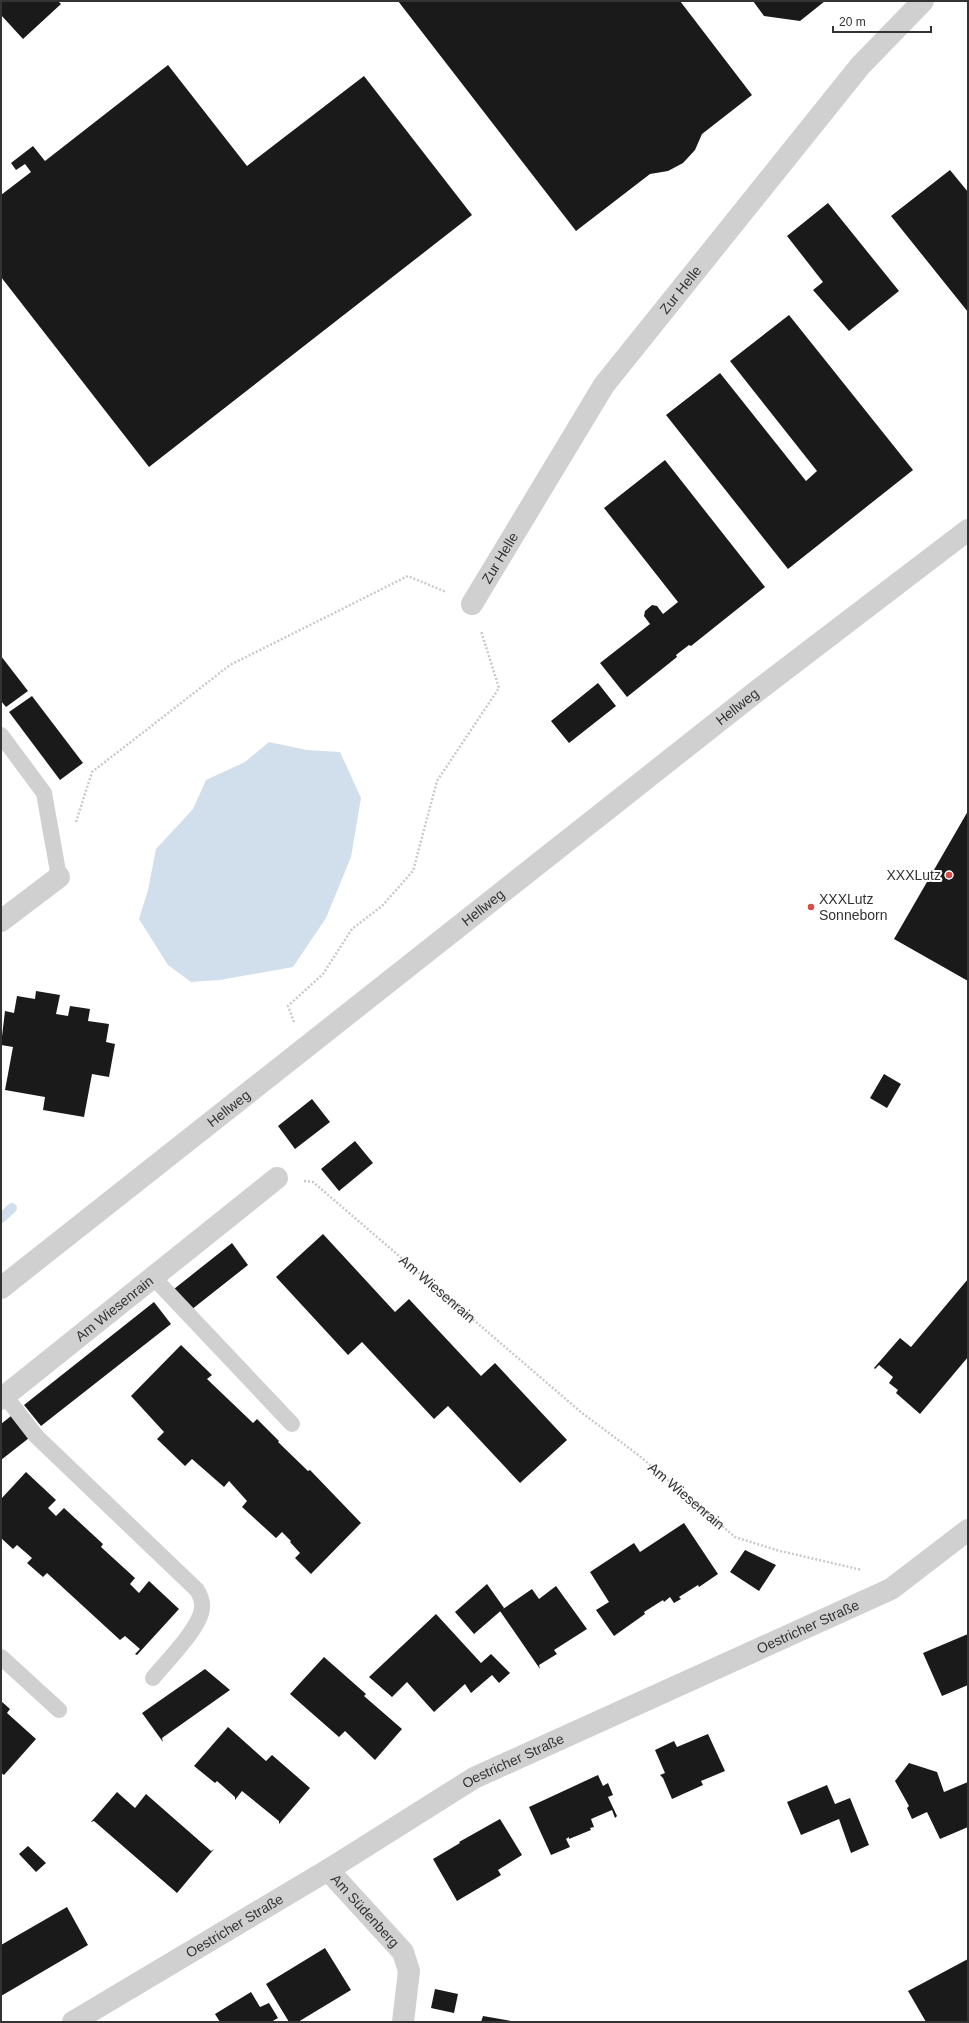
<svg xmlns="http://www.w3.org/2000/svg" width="969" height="2023" viewBox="0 0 969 2023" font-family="Helvetica,sans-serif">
<rect width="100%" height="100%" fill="#fff"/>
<path fill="#d1deeb" d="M269,742l38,8 33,2 21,46 -10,59 -25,61 -33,49 -73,13 -29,2 -23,-17 -29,-46 9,-29 8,-41 37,-40 13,-29 39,-18z"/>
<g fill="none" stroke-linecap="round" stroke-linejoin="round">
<path stroke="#d1deeb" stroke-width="10" d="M1,1218l11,-10"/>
</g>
<path fill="#1a1a1a" d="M1,1h57l3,3 -38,35 -22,-24z
M398,1h282l72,94 -50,39 -7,16 -12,13 -15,8 -18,3 -74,57z
M753,1h72l-25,20 -36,-5z
M168,65l79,101 117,-90 108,139 -323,252 -148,-190v-82l30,-23 -6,-8 -9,6 -5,-7 22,-17 12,15z
M950,170l18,22v120l-77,-96z
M828,203l71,88 -50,40 -36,-41 10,-8 -36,-46z
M789,315l124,155 -125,99 -122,-154 54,-42 86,108 11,-10 -87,-110z
M665,460l100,127 -74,59 -2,-1 -13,10 1,2 -50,40 -27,-34 50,-39 -6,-8 1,-5 7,-6 5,1 6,8 15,-12 -74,-94z
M1,656l27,35 -22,16 -5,-6z
M598,683l18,23 -47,37 -18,-22z
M32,696l51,67 -23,17 -51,-68z
M968,811v170l-74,-42z
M36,991l24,4 -4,19 12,2 2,-10 20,3 -2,12 21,3 -3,18 9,2 -6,33 -17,-3 -8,43 -41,-7 2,-13 -40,-7 8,-43 -12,-2 4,-34 9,2 3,-17 18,3z
M884,1074l17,10 -14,24 -17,-10z
M312,1099l18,23 -35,27 -17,-23z
M355,1141l18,22 -34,28 -18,-22z
M323,1234l72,78 14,-13 72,77 14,-13 72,77 -47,43 -72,-77 -14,13 -72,-77 -14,13 -72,-78z
M232,1243l16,22 -57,45 -17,-21z
M968,1279v78l-48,57 -24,-21 2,-3 -9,-7 4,-6 -14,-12 -4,4 -1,-1 26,-30 11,9z
M154,1302l17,22 -130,102 -17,-21z
M181,1345l31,30 -5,4 46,44 4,-4 22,22 -1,1 30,29 2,-1 51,53 -50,51 -16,-16 5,-5 -10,-11 1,-1 -9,-9 -6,6 -34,-31 5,-6 -18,-20 -5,6 -32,-28 -7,7 -28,-27 7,-7 -33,-36z
M11,1416l18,22 -28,22v-36z
M26,1472l30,28 -8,8 8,8 8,-8 39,36 -2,3 34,31 -5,6 9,9 10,-12 30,28 -42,46 -2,-1 5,-5 -15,-13 -5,4 -73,-67 -4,4 -16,-14 5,-5 -15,-13 -4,4 -12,-11v-39z
M684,1523l34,51 -19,13 -1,-2 -19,12 2,2 -7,4 -4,-6 -6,5 -1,-2 -19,12 1,2 -31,22 -18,-26 13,-8 -19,-30 44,-29 6,9z
M745,1550l31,15 -17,26 -29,-19z
M487,1584l17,24 -30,26 -19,-22z
M556,1586l31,43 -33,21 3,4 -18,11 1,4 -40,-58 32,-22 7,10z
M436,1614l45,49 10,-9 19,19 -11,10 -7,-8 -21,18 -6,-9 -31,28 -27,-30 -15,15 -23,-20z
M968,1634v51l-26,11 -19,-43z
M324,1657l42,37 -2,2 38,33 -27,31 -30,-29 -6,6 -49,-43z
M205,1669l25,21 -68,48 1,4 -21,-29z
M1,1701l9,8 -3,4 29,26 -32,36 -3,-2z
M228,1727l38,34 6,-6 38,33 -31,36v-3l-37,-30 -7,9v-3l-18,-16 -2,2 -21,-17z
M708,1734l17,37 -24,10 2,4 -31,14 -9,-21 -3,-3 5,-2 -10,-23 19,-9 3,6z
M909,1763l28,9 7,20 24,-10v45l-28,12 -13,-27 -15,7 -5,-11 2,-2 -14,-25z
M598,1775l5,11 5,-3 5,12 -5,2 9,19 -2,2 -3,-8 -21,9 3,8 -4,1 1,2 -22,9v-2l-3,2 4,8 -19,8 -22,-48z
M827,1785l8,19 15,-6 19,47 -18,8 -12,-34 -38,16 -14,-33z
M117,1792l18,16 11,-14 65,57 3,-2 -37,44 -83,-72 -3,1z
M500,1819l22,36 -24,15 3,5 -44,26 -24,-42 27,-16 -1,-1z
M28,1846l18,17 -10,9 -17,-18z
M67,1907l21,38 -87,51v-51z
M325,1948l26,42 -53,32h-9l-23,-38z
M968,1959v63h-42l-18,-31z
M435,1989l23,5 -4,19 -23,-5z
M251,1992l9,15 9,-4 9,15 -7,4h-51l-5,-8z
M483,2016l28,5v1h-30z"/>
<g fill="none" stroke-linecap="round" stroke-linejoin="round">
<g stroke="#cacaca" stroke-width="2.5" stroke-dasharray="2 2" stroke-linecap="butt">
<path d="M76,822l16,-50 138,-107 178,-89 38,16"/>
<path d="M294,1022l-6,-16 35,-32 29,-45 31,-24 30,-34 24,-90 62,-93 -18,-57"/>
<path id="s1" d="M304,1181l9,1 269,231 55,41 98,83 41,13 86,20"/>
</g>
<path stroke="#d0d0d0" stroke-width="16" d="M1,735l43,58 15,84
M153,1277l139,147
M5,1396l31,40 161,154c3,5 6,11 5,18 -1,19 -36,54 -49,70
M1,1657l58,53"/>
<g stroke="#d0d0d0" stroke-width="22">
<path id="s2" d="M472,604l132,-219 256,-319 63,-65"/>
<path d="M1,921l58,-44"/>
<path id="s3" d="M1,1399l276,-221"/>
<path id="s4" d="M328,1870l75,82 6,19 -6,51"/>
<path id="s5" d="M73,2022l255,-152 146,-92 417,-189 77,-59"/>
</g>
<path stroke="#d0d0d0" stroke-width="22" id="s6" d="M1,1288l756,-597 211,-161"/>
</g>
<g fill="#d74d47" stroke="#fff" stroke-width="1.5">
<circle cx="949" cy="875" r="4"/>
<circle cx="811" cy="907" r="4"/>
</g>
<g text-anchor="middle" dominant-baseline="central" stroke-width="4" stroke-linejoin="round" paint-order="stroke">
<g font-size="14" fill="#333" stroke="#fff">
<text stroke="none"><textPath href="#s2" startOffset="378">Zur Helle</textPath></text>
<text stroke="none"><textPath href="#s2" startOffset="54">Zur Helle</textPath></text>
<text stroke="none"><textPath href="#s6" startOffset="938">Hellweg</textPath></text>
<text stroke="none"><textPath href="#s6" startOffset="614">Hellweg</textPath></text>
<text stroke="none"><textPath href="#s6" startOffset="290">Hellweg</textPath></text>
<text stroke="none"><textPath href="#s1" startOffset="173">Am Wiesenrain</textPath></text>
<text stroke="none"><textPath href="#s3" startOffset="145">Am Wiesenrain</textPath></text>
<text stroke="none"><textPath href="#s1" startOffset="497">Am Wiesenrain</textPath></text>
<text stroke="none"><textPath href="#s5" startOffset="836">Oestricher Straße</textPath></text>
<text stroke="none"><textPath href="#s5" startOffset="512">Oestricher Straße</textPath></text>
<text stroke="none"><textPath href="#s4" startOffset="55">Am Südenberg</textPath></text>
<text stroke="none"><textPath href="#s5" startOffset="188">Oestricher Straße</textPath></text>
</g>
<g font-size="14" fill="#333" stroke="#fff" text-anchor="end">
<text x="941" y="875">XXXLutz</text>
<text x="819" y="899" text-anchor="start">XXXLutz<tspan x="819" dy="16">Sonneborn</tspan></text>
</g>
</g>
<rect width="969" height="2023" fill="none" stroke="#333333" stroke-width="4"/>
<path d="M833 26v6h98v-6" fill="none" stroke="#333333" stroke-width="2"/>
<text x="839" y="26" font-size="12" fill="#333333" stroke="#ffffff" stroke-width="3" paint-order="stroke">20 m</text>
</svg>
